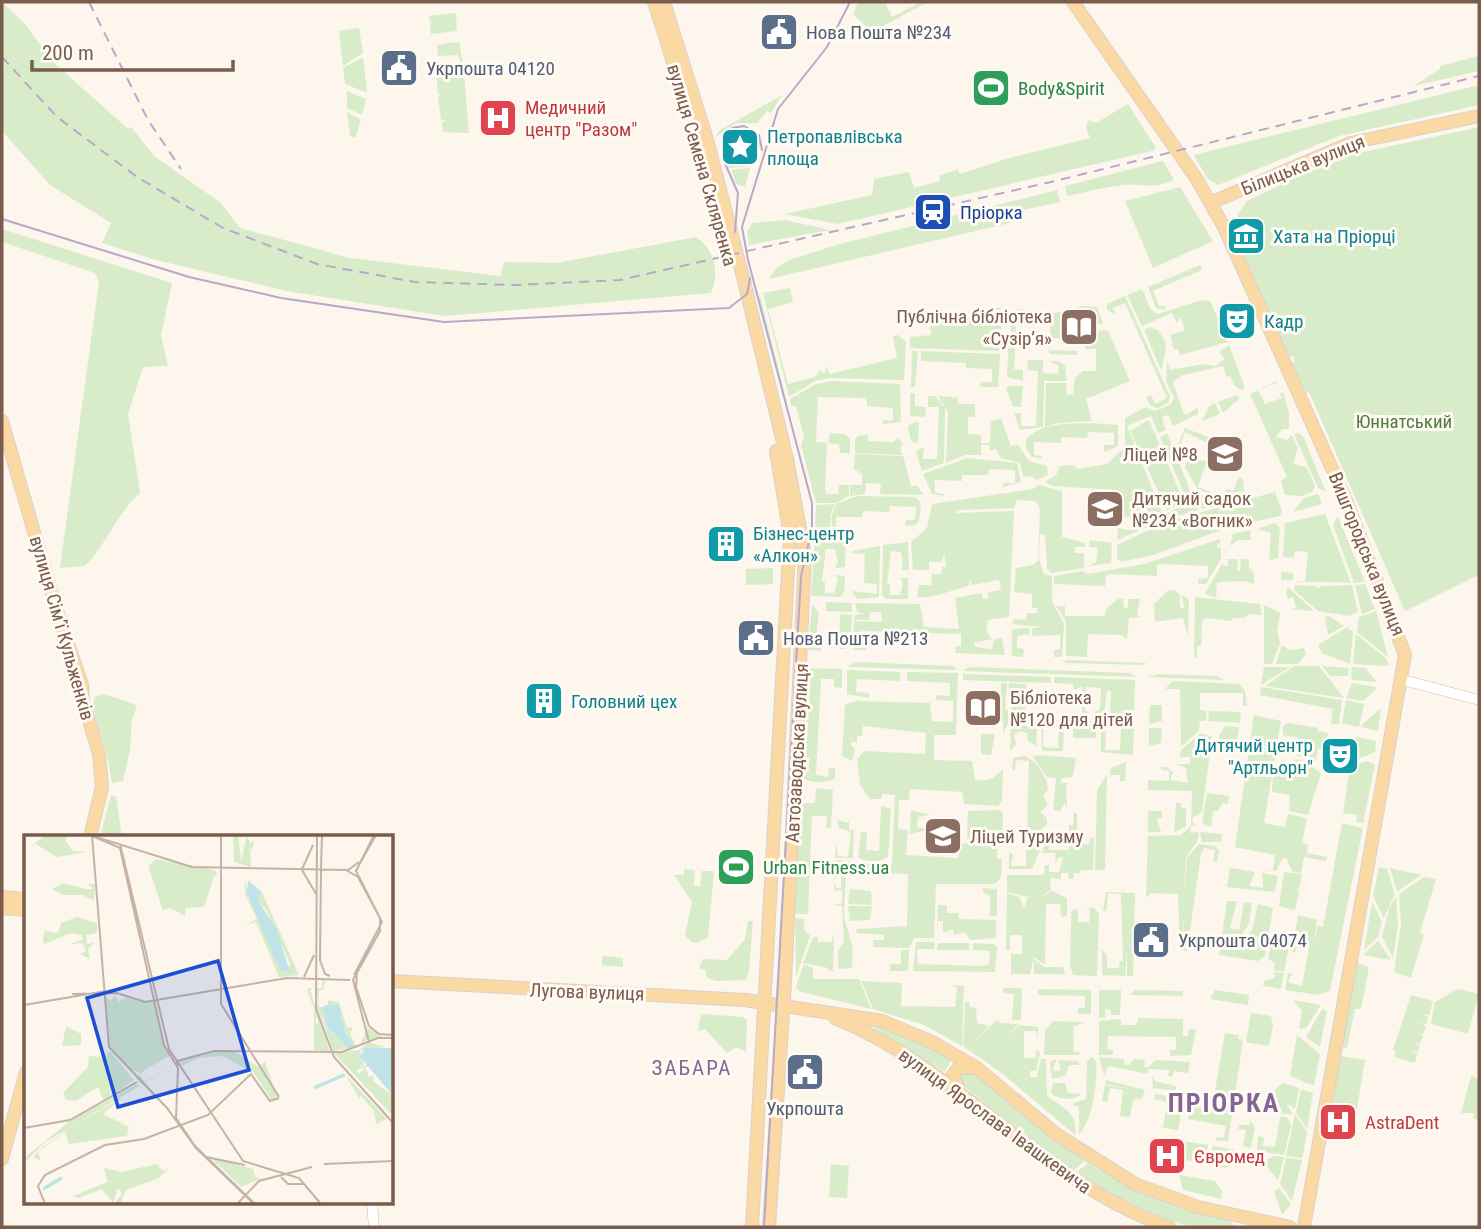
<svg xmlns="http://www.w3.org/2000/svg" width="1481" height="1229" viewBox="0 0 1481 1229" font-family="'Roboto Condensed',sans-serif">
<rect width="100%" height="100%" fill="#fdf6ec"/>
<path fill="#d8ecc9" d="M2,2l23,22 29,39 72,64 6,1 22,28 67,47 19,25 110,30 150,18 4,-14 53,1 139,-26c19,13 24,35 15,56l-266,23 -159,-25 -130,-31 -54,-17 9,-20 -61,-38 -48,-54z
M858,2h27l7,15 29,-15h7l-56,30 -19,-18z
M456,13l1,18 -26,3 -1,-11 3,-2h-3l-1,-5z
M359,28l4,25 -20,13 -4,-35z
M458,42l2,2 3,25 -5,-14 -20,1 -1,-11z
M1479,56v15l-66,15 27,-17v-3z
M363,57l4,34 -2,1 -20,-8 -2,-16z
M436,63l28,11 5,59 -26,-1 -1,-9 3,-3h-4l-3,-23 3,-3h-3l-2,-23 4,-2 -5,-2z
M1479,85v20l-140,31 -121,49 -11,-7 -13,-23z
M347,91l19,8 -4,16 -15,-7z
M782,95l-11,18 -4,-2 -10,12h-21l-21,14 5,-7z
M1128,104l28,44 -4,3 -314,73 -53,-10 87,-19 2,-16 35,-7 5,16 26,-7 -1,-5 19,-7 2,5 49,-16 81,-20 -4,-10 2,-8 8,3z
M347,112l14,8 -6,18 -5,-2z
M1479,127v448l-74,36 -96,-219 -4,2 -14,-29 4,-4 -2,-5 -5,1 -54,-126 4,-17 9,-13 46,-22 57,-24z
M748,128l6,4 -20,15 -10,-8 10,-10z
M756,134l5,10 -10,16 -15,-12z
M733,149l18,17 -22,2 -4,-11z
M1163,161l11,19c-19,9 -32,4 -50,5 -19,2 -38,7 -57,11l-2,-10z
M750,168l-5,19 -9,-3 -5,-14z
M1180,187l33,54 -60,27 -28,-67z
M1057,190l3,12 -37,8 -13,13 -241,56 7,-11 13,-8 51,-16z
M785,220l45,10 -81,15 -2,-13 5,-9z
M2,229l170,54 -11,52 7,31 -25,1 -15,47 12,79c-23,20 -33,51 -55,73l-25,2 39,-287 -4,-8 -93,-31z
M1200,265l2,5 -49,21 6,15h7l-2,4 -8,-2 -8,-21z
M790,288l3,14 -25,7 20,75 27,-7 5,-7 2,3 4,-1 -1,-7 5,9 67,-16 -4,-22 5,-1 8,7 -2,38 -73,-2 -16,3 -26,16 -26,-104z
M1142,289l9,21 7,4 44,-14 8,1 18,41 -48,13 -2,-6 -4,1 -4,-15 15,-5 -5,-13 -3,6 -5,-10 -30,13 -15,-31z
M760,295l27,108 -2,1 -28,-108z
M1125,296l45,100 -2,7 -11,5 -7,-3 -4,-7 5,-3 4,9 12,-6 -42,-95 -12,5 3,7 -9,-5v-6z
M1082,306l15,1 6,16 -18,7v-5l-16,-4 -1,18 -18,-1v12l27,1v4l-28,-1 2,-40z
M999,307l3,4 -2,40 -90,-3v-11l21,-2 -2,-24 46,7z
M1017,309l24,2 1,12 -15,1v-10h-12l1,19 -5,-1 -2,-13z
M1149,327l9,3 7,11 1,9 -5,20 -17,-40z
M1102,330l6,1 22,50 -44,18 6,22 -34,2 -13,4 1,-44h20l1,12 6,-1 2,-16 8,-7h13v-22h-11v-12z
M1009,336h7l-2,33 9,1v11l-16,-4z
M1229,345l16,43 -4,2 -7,-5 -4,-9 -3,1 -4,-11 -40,9 -10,7 10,30 3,3 12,-8v7l-25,12 -5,-11 -6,2 4,13 -8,3 -7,-17 -24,10 34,84 6,3 21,-10 -28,-66 7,-4 31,77 -34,10 -45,-4 1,-20 -3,-6 -65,-4 -7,-4 11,-7 4,-9 12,-1 6,4 29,-5 18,-17v-29l21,-11 9,4 16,-7 3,-6 -8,-17 1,-20 3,9 33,-6 13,2 9,-7 -6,-7z
M912,351h6l-3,36h-4z
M921,351l79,3 -2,33h-18l1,-5h11v-13l-26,-1v-5l-45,-2z
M1028,360h15v13l15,1 1,-8 -10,-5h10l6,5 2,15h-23l-1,46 -23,3 -6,-17h7v13h15l2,-55 -11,-1z
M832,381l68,3 1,38 -18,2v-4l10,1v-13l-26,-2v-6l-3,-2 -46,-1 -2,45 12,1 2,-10 15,1 5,4v15h-10l-1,-9 -12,-1 -2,47 2,4h11l1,-9h10v11l-13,7h-20l-15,-58 3,-9 -8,-30h-5l-1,-7 26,-15z
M1276,381l3,6 -3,-4 -18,7 7,14 17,-6 -2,-5 3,-1 6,20v17h-7l-6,8 11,3 5,-5 6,13 -5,15 14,5 8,18 -3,6 -9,4 -18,-1 -4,-14 6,-4 -37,-83z
M1009,386h14l-2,21h-8l-7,-19z
M910,393h5v13l11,1 -1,10 -15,-1z
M1236,395l4,3 -17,15 -5,-11z
M928,396h7l10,12 -1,55 -22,8 -6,-18 2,-4 6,-1 -2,11h15l2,-52h-11z
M938,396l20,2v6h17v13h-7v17l13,1v8h9l1,-21 10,-4 10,28 7,-1 11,16 18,5 1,9 -11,5 -4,-3 -10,-1 -3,-13 -19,-5 -5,-9 -6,2 -1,-6h-8v10h-16l-19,8 2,-51z
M1215,403l5,11 -18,7 7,-15z
M1149,420l35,82 -17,8 -37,-79z
M919,422l-1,21 -7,-2 -3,-13 3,-5z
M1090,423l28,2v21l-14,6v-7h10v-12l-26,-1 -1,6 -26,-1v6l-27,-1v13l8,1v3l-10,-2 -6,-9v-8c14,-18 43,-16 64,-17z
M1185,428l35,14 1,8 -36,-18 -6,16 6,3 2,-4 3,1 -7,16 -7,-16z
M1298,433l5,3 23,56 -8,-4 -24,-54z
M860,435h8v6l26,1 3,-4 7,6 -4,4 2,7 -47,-2v-14z
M1193,449l-2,10 16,2 -9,26 25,10 4,-8 6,2 6,-14 4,2 1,12 -21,7 -25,-8 -13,-23z
M855,454l48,2 8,30h7l5,9 -43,-1 1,-10 -15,-1 -1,11 -15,2v-11h12v-11l-8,-5z
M967,458l50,5 4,19 -18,5v-4h12v-13l-26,-1 -1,6h-26v6l-27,-1v13l9,1v2l-12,-2 -9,-20z
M1038,485l24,6v46l23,6v4h-10v6h9v15l-32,5 -5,-4 -2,-34 -5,-1 -1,25 5,15 8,2v25l12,23 -2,33h-8v-7l6,-1v-14l-28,1v-8l11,-1 -31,-3 2,-5 12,1 1,-7h10v-5h-5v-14l-18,-2 2,-24 17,-3 5,-4 2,-52 -4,-8 -19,-1 -3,8 -56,2 -3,3 59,-2 -5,106 -21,3 -2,10 6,9 -18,4 1,4 17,2 2,-10 8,-1 3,17 -50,-2 1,-7h5v-12l-100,-3v12h5v7h-13l1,-29 28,1 -1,-10h-11l-1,8h-15l1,-5 9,-1 -7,-2 -2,-9 65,1 4,23 35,2 -4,-31 27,-5 1,6 5,-1v-6l13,-2 -2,-10 -27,5 -2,-5 -2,6c-13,3 -36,13 -51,11l2,-12h12l1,-11h9l1,-7h4l-2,-14 -2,9h-13v8h-16l-2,-28 16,-14 5,-24 101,-15z
M1252,492l1,3 -52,14 -5,-16 23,8z
M1275,492l7,19 -2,5 -53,12 -74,27 -32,7 -4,-3v-14l49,-23z
M1318,494l4,10 -29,8 11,-14z
M857,496l58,1 6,6 -2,18 -3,4 -11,1 1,-6h9l1,-13 -26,-1 -1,6 -26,-1 -1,6h-26v12l11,1v3h-13l-3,-15 5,-14z
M835,504l-5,12 1,17 -16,-1 1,-27z
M1325,514l26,69 -70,-3v-8l12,1v8l12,1 3,-30 -13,-1 -1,7 -11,-1 2,-34z
M1337,517l2,2 26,63 -11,1 -21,-58z
M1131,519l23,5 -37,16 1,-12 15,3z
M1275,523l5,5 -2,30 -9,2 2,-27 -14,-4z
M1250,530l1,10h-13l-8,6 3,-12z
M815,534l31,1 -1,32 -10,1 3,-7 -3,-12h-9l-4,33h3v11h9l4,-14 -3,-4 10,1 -1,16 -4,5 -29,-1z
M1220,539l1,9 -1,-5 -3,1 1,4h3v11l-15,25h-8v-5l10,-1v-12l-47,-2 -4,1v11l-47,-2 -4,1 -1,11 -51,-2v-8l29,-5 4,3 57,-10z
M1090,540l22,3 -1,20 -22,3 7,-4 2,-14 -9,-1z
M908,542l1,28h-8l2,-7 -2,-11 -10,-1 -4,33 3,1v10h10l3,-11 -3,-6h8v21h-22l-4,-4 1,-50z
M880,546l-1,51 -22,2 -5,-8 25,3v-10l-13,-1 1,-29 -12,-1v-2z
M1224,559h14l-1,11 3,1 1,-12h8v8l5,6v11l-9,-3 -28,1 -1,16 -11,-4 18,-32v4h5v-6z
M773,568v16l-27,1v-16z
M1365,584l10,25 -13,5 -7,-29z
M1295,585l22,1 1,3 3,-3 31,-1 6,27 -9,4 -31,-5 -24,-21z
M1288,587l26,24 -22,-2 4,-2 -3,-10 -5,2 -2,-5z
M1175,590l5,5v13h4l-2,-13 7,5 -1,36 -5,-18 -28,4 -1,-18 13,-13z
M1195,597l65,7 2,11 -13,-1 -5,4h-11l-1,3 -26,-3 -4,4 -1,24h-4v12h-3z
M1118,599h5l1,9 4,-1v-8h12l-3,16 4,2 -12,1 -2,22 -6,-5 -33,-1 -1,23 -21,-1v-35l-10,-15h9v10h39l3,-8z
M826,602l26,1v9l-26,-1z
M812,604l7,9 -4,33 7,1 -1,4 -13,-1z
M1264,605l16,8 -3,18 3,12 -8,21h-8z
M1376,611l12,46 -31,-25 2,-15z
M840,614l12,1 -1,25h-5v9h-7z
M1329,616l15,10 -16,9 -3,-18z
M1347,627l6,5 -3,32 -28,-11 -4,-8z
M1029,628l1,6 -13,2v12l7,1 -1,8 -11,-1v-27z
M1356,634l31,25 2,7 -36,-2z
M1282,645l8,5 14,-2 2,6 -8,10h-22z
M1065,660l81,3 -2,2 -79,-2z
M856,662l97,4 4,4 -110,-3z
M1294,666h25l25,32 -79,-12z
M1322,666l27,2 -1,8h-18z
M969,667l160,6 8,4 -174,-6z
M1264,667h26l-29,18z
M1352,667l13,1 12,14 -24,-2 -2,-3z
M807,668l35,1v19l-8,-1v-8h-13l-5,96 12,2 1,-9h6v10c-7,6 -27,5 -34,-1z
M847,670l53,2v9l-43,-2 -1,13 13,1v5l-22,-4z
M907,672l51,1 -2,62h-22v25l38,1 3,19c14,1 17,0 28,-11l-1,32 -4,5 -34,-2 -2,-12 -52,-3 -1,11h-10l-1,29 10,1 -2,25 52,3 2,-11 4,-4 21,4 -18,-9 1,-27 32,-1 3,3 -1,31h-4l-1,15h5l-1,18 -6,7h-59l-2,54h-20l-5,10 -36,-1v-7h11v-5l-28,-2 1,-4 50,-3 1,-52 -62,-2 -2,45 9,31 -1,20 -14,1v-18l6,-9 -2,-36 -9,-1 9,-2v-12l-8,-1v-7l2,5h5v-12h-5l-2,6 1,-22 18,1 3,11h12v-8h24l3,-69 -13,-1 -1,5h-11l-10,-14 -3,-26 7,-8 61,3 1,-21 -63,-7 -1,10h-5v6h-6v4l4,2 -3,13 -10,-5 3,-51 11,-4 74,2 2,18 21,1v-21l-17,-1v-5l14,1v-13l-43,-2z
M963,674l88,3v6l-88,-3z
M1157,674l60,2 7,4 -76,-3z
M1054,677l81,3 -1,38 -24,-1 1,-26h-4l-3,23 -9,1v-4l5,-1 1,-22 -15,-1 -1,23 4,3 -7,2v-28l-9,3v-6l-19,-1z
M1173,681l67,3 5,7 2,15h-4v-13h-43v17l7,1 -1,10h-6l-1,10 -18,16 -1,-58h-15z
M1001,683h6l-2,27h3v14l-5,9v-12h-3z
M1009,683l17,1v13l-8,-5 -10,4z
M1352,683l23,4 1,2 -13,12 -17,-3z
M1261,687l81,13 -3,24h-8l2,-15 -73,-14z
M104,694l33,11 -5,15 -2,30 -7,31 -11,2 -5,-29 -15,-48 4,-10z
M1012,698l5,4 9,-3 -1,27 12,2 -1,18 -8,-5 -1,-8 -7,-2 -6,4 2,9 -6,7z
M1346,700l18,4 -5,23 -17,-4z
M1150,705h12v16l-13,3z
M1381,708l-3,23 -17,-4 1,-2z
M1209,711l32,1 -1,11 -32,-2z
M1254,715l27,6 -17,102 21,4 3,-13 19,4 -5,25 6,2 -1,8 20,4 -1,4 -22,-4 -3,16 -9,-2 -6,-14 -4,2 -6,12 -14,-1h11l2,-15 -40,-8z
M1059,719l5,3 -1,29h-21l-1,-25h3l-1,21 15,1 1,-21h-4z
M1069,721h27v17h-23v-12h-4z
M1105,721l7,3v4h-6l-1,22h15l1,-21h-3v-6l16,-1 -1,33 -32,-3v-25z
M1288,723l30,5v3l10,2 -3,17 -7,-1 -4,19 7,5 -13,42 -19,-4 1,-16 -18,-3 1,-19 18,4 3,-18 12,2 1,-4 -11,-1 2,-18 -15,-3v-9z
M1225,726l14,1 -2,14 -19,-3z
M1149,728h13l-1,15 -12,3z
M1201,733l11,4 -10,75 -10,6 2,7 6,1h-9l1,-35 -44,-1v-10l21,1v-10l-7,-1 -2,-3h7l7,7 -3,1v5l17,3 -2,-15 -10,-4h14v-7h-10l1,-7z
M981,734h14l-4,21 -10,-1z
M1356,737l20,4 -1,11 -17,7 -5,-4z
M1038,755l38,3 -3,19 -12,1v5h8l-3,3 1,23 -2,-6 -5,8 -7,-1 3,-32 -9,-1 -14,-20z
M1024,756c12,4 24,21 24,34l-5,5 5,10 -8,7 7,6v6l-6,6 6,4 -15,35h-23v-16l4,1 -2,12h15l3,-105 -13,-1 -1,10h-3l1,-12z
M1367,761l8,4 -12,58 -7,-1 1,-7 -14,-2 7,-46z
M1126,762l-1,19h-5v-6h-10l-1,3 2,-10z
M1107,774l-2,96h-10l2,-80z
M805,787l-1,16h11l1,-15 17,2 -2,37 -5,1 1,-12h-15l-4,98h-13l5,-124z
M1207,793l22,3 -1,8 -6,-1 -4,8h-5l-2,16 -9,-4z
M111,795l5,2 6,40h-22z
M1176,803h5v5h5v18l-12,7z
M881,806l10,3 -3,48c-7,6 -23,5 -30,0l3,-25h6l-1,18 13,1z
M911,810l20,5 -13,2 -1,10 12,3 -19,4z
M1148,811h14v7h-5l4,14h-13z
M1074,813h3v31h12l1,-7 4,1 -1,32h-12l-1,3h-6l-1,6h-4l-1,-6h-7v6l-11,-1 1,12 -14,9 15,-8 15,7v18l-6,1 -1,-13h-14l-1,61 -11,-8 -4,17h-19v-20h11v-19h-12v15h-4l1,-57 12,4 5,11 4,-11 -21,-5v-17h37l1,-10h4v7h10l4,-15 -5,1 -3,7 1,-12h-14l7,-19v16h20v-25h4z
M837,820l11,3 1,-3v10h5l-1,28h-18l1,-15 2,13 10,1 3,-25 -12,-4z
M1342,823l21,5 -33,162 -11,5 -34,-5 3,-17 4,1 -4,8 14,4 7,-39 -11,-3 -3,9 -3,-1 6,-37 19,5 -3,22 4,-16 5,1z
M1191,826l-1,7 9,-1 -2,10 -11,15 -2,40 3,-39 12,-14 16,2 4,5 -2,11 -4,-1 2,-11 -11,-2 -3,6 -14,97h-4l1,-34 -4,34 -2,-57 -27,-1 -5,5 2,-62 33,-1z
M1200,832l22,2 -1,8h-19z
M1379,867l8,2 8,25 -11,24 -11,-22z
M1230,868l25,4 -6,14 14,2 -1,-15 16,3 -3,16 -48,-5z
M1390,868l31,7 -24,17z
M684,869l11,1 -1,16h6l2,-15h12l-6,66 -10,6 -7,-1 -6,-7 7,-33 -18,-27h10z
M1284,872l18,2 -3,15 -5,-1 5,3 -4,19 -16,-4z
M1424,877l12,2 -16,54 4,1 -13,44 -17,-6 7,-47 -2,-31z
M983,888l14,1v27h-7v-20l-7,-4z
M850,889l21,2 1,14 -24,-1z
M1106,892l29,1 -2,83h-6v-26l-2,26 -23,-1v-26l5,6v13h12l1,-7h3l-2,-67 -13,-1 -2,18h-3z
M1396,897l2,28 -5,33 -11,-21 7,-28z
M1227,901h10l-7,27 9,2 5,-28 8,1 -3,20 -8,13 5,1 6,-7 6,-26 15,4 -8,48 -7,5 -39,-6z
M1372,902l10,20 -4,15 -14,13z
M938,905h9v8h11l1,6 37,1v18l-26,2 -5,-8 -11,3 -1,-6 -10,4v-12h-5l-1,11z
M848,906h24l-2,14 -20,1z
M1085,907l9,1 5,6 -2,62 -24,-1 -3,-9 1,-46h4l-4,-1v-8l7,-2v13h11l1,-13z
M795,918l9,1v10l6,7 -14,41z
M748,921h5l-4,49 -3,10 -30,1 -10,-4v-7l-7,-2 4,-9 24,1 18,-21z
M834,931l-1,41 -8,-5 -22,-4 10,-26h5v5h14z
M1273,934l18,3 -7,35 -10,-2 1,-7 -7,-4z
M1378,941l13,19 -28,-5z
M916,942h19l-1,7h-17l1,15 64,2 7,-2 1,-13 -17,-1v-7l20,1 4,3 -2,25 -82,-1z
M938,943h31v7h-32z
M901,950h8l-1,21h-18v-7h11z
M602,956l21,2v9l-21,-2z
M1034,959l10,8h19l2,7h-31z
M1357,963l12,4 -8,42h-6l-8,39 -5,-1z
M804,964l9,4v11h46l12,30 -73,-18 -2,-5z
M1274,972l10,1 -3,16 -18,-3 1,-5 11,-3z
M861,981l41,2 -1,23 54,1 2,-20 -7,-2 14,1 -2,60 -38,-21 -51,-16z
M1003,988h19l-1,32h-9l2,-26 -11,-1z
M1038,989l53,1v24h-13v-6h7v-12l-47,-1z
M1458,989l21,5 -11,40 -37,-10 4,-22z
M1099,990h22l-1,25h-9v-5l-6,-1v9h-6z
M1135,990l48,1v5l-53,-1z
M1215,990l34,5 -1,10 -38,-6z
M1411,995l22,6 -4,14 -7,-1 6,3 -2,7 -7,-1 7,3 -3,8 -6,-1 6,3 -3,8 -6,-2 6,4 -2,6 -7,-1 6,3 -2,9 -21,-6 2,-6 -3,-1z
M1293,1000l28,5 -15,23 -7,1 3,-18z
M965,1002h4l1,5 6,1 1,15 12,3 -20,20 28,-26 4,3 17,1 -12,14 13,-13 19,2v15l-2,-11h-12v27h12v-9l4,4 -4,18h-6v6h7l4,-18h5l1,37c15,11 32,17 28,39l-72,-61 -40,-28z
M1322,1009l5,2 -7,36 -14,-10z
M1251,1013l20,3 2,9 -4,21 -23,-4z
M701,1014l42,3 4,3 -1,32 -9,-5 -10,6 -22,-24 -7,2z
M1139,1018l44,1v17h5l1,-7 7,1 -5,25 -21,1v-6h6v-13l-68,-1 -1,13 6,1v5h-14v-34l22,-2v6h15z
M1053,1021l32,1 -12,5 1,25h7l-2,3h-35l1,-25z
M875,1024l34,12 43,23 -7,13 -71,-44z
M1225,1033l14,2 -1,4 5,1 -15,101h-12v-4l8,1 2,-12 -38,-7 2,-13 14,2 9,-6z
M1297,1035l23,19 -6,32 -24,-10z
M1340,1056l25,4 -9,54 -24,-5z
M1091,1057l5,4c2,19 -3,60 -17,73v-27l-8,-3 15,-5 1,-37z
M1099,1057l25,2 1,6h4l5,-6 11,1 -1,7h4l8,-7 34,2 -2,11 -14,-2 -2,6 -4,-1 1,-6 -20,-1 -2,5 -38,-8 -5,9z
M1053,1060h3l-3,11 8,-1 -3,-10 19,1 3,4h-11l-4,11 -13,3 -2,-16z
M972,1071l113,90 -14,11 -111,-89 1,-10z
M1152,1076l3,5 21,5v5l-23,-3z
M1471,1076l8,3 -1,41 -5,-2 1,-5h-13z
M1106,1080l39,10 -3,8 -9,2 -3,17 -10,-1 3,-26 -13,-2 -3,14 -5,-1 3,-16 32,5 -32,-6z
M1053,1083h12l3,10 14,1c-7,7 -24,6 -31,-1z
M1283,1083l16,5 -4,21 -24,-16z
M1301,1089l12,4 -6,36 -11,-17z
M1155,1094l29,4 -6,32 -20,-3h5l4,-25 -13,-3z
M1270,1094l15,8 8,12h-12l1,-5 -12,-3 -2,9 -6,-2 2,-11 4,-2z
M1295,1114l12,18 -5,26 -16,-2z
M1280,1117h7l4,8 -7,30 -27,-4 1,-15 6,1 -1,9 12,1z
M1250,1120l5,7 -4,21 -8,-2 3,-16 -8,-1 1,-4h10z
M1183,1141l25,4 -3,17 -24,-2 5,-15z
M1213,1146l18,3 -4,13h5v-13l5,2 -2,10 -9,7 -19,-3z
M1274,1156l10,1 -6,24 -15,-20z
M1286,1158l16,2 -10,41 -12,-17z
M1088,1163c45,30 90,45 142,57l5,7h-43l-19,-5 -55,-24 -44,-24z
M831,1164l18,2 -2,32 -18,-1z
M1179,1175l36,6 7,10 -1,8 -38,-9z
M1279,1188l12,16 -9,11 -8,-24z"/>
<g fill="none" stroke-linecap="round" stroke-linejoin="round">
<g stroke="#d1beb0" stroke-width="11">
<path id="minor" d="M1403,680l76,20
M372,1203l2,24"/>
</g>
<g stroke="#dad1cd" stroke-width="14">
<path id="major" d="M654,2l24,76
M664,2l42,134 39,149 42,174 18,96 -20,427 -16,245
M1073,2l123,176 28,49 122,273 59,155 -101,572
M1210,203l141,-60 128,-27
M2,421l53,184 27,80 1,16 16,53 3,33 -12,50
M2,897l24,2
M2,908l24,2
M392,981l353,19 137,21 52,22 43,25 79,66 79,50 63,23 92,20
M835,1018c127,52 204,163 334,209
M958,1087l-5,-12 5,-7h19
M2,1159l24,-87
M752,1227l38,-691 -14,-85"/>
</g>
<use href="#minor" stroke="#fff" stroke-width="10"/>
<use href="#major" stroke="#fbd9a5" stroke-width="12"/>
<path stroke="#b9a8c9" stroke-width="2" d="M2,219l187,58 92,21 163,24 285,-14 18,-14 3,-16
M735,232l3,-39 -14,-32 -2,-20 10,-13 12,-2 15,9 3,15
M764,1227l37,-651 11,-47v-26l-64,-243 -6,-33 36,-118 49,-62 23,-45"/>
<path stroke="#b9a8c9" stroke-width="2" stroke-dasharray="10 7" stroke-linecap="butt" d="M89,2l59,118 33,49
M2,57l55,60 80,60 86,51 94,36 98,18 100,3 105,-5 431,-98 428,-106"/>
</g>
<defs>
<g id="civic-square" transform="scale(2.0125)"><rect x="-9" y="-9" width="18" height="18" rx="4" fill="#5c6f8a" stroke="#fffaf3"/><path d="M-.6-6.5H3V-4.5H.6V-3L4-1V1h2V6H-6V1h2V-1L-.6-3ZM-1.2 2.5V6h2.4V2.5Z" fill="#fff"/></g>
<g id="stadium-square" transform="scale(2.0125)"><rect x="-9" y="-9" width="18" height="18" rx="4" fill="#2e9e5b" stroke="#fffaf3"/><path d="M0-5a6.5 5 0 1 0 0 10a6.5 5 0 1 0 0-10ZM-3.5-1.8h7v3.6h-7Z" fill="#fff"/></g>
<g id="hospital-square" transform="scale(2.0125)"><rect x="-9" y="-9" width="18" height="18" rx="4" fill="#e0444e" stroke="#fffaf3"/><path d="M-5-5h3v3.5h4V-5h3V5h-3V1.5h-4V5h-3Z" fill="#fff"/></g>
<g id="sight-square" transform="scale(2.0125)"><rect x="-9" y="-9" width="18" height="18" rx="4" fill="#0f9aa8" stroke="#fffaf3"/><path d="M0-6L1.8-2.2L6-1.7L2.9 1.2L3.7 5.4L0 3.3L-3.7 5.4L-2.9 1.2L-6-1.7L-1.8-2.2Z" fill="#fff"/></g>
<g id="station-square" transform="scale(2.0125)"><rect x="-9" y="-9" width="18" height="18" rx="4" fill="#1a4fb4" stroke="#fffaf3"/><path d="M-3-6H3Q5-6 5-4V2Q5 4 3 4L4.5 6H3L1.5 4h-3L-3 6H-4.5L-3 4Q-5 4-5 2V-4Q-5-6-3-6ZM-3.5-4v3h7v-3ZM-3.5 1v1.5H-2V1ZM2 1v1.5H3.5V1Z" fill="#fff"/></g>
<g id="museum-square" transform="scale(2.0125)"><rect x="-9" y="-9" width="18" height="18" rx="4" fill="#0f9aa8" stroke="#fffaf3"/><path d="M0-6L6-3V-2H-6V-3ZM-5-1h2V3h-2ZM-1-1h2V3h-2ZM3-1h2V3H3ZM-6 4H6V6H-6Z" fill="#fff"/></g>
<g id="theatre-square" transform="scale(2.0125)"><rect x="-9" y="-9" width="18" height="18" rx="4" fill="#0f9aa8" stroke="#fffaf3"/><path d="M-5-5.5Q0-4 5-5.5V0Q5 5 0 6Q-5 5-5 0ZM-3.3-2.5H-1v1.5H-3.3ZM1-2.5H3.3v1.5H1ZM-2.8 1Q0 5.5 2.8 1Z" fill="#fff"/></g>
<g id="library-square" transform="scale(2.0125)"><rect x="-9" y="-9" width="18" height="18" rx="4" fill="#8d6e63" stroke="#fffaf3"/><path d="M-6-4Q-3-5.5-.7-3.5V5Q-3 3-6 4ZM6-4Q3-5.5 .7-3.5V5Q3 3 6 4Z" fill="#fff"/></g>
<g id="school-square" transform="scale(2.0125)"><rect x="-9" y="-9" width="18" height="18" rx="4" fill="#8d6e63" stroke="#fffaf3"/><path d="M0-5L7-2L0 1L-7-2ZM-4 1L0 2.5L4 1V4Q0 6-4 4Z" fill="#fff"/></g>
<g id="building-square" transform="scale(2.0125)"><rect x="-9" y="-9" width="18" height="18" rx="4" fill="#0f9aa8" stroke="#fffaf3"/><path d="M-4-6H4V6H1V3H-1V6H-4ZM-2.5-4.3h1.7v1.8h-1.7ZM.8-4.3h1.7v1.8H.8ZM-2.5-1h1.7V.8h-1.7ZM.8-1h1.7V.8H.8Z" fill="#fff"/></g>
</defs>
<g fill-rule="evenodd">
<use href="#civic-square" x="779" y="32"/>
<use href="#civic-square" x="399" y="68"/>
<use href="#stadium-square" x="991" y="88"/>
<use href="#hospital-square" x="498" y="118"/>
<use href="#sight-square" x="740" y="147"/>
<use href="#station-square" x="933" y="212"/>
<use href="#museum-square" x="1246" y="236"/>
<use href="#theatre-square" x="1237" y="321"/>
<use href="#library-square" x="1079" y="327"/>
<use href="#school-square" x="1225" y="454"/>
<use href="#school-square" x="1105" y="509"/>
<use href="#building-square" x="726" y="544"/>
<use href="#civic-square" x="756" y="638"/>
<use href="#building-square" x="544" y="701"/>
<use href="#library-square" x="983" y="708"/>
<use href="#theatre-square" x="1340" y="756"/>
<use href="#school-square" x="943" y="836"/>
<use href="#stadium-square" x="736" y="867"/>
<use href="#civic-square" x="1151" y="940"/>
<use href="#civic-square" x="805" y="1072"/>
<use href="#hospital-square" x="1338" y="1122"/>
<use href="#hospital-square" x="1167" y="1156"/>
</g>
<g text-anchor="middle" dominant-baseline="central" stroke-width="6" stroke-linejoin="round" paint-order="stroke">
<g font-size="19" fill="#4e5e75" stroke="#fffaf3" text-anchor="start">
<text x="806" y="32">Нова Пошта №234</text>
<text x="426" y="68">Укрпошта 04120</text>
<text x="783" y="638">Нова Пошта №213</text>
<text x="1178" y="940">Укрпошта 04074</text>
<text x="805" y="1108" text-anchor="middle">Укрпошта</text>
</g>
<g font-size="19" fill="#27864d" stroke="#fffaf3" text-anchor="start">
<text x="1018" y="88">Body&amp;Spirit</text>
<text x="763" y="867">Urban Fitness.ua</text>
</g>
<g font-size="19" fill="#be3a42" stroke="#fffaf3" text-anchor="start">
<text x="525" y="107">Медичний<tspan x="525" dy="22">центр "Разом"</tspan></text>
<text x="1365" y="1122">AstraDent</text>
<text x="1194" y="1156">Євромед</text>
</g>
<g font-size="19" fill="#0d838f" stroke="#fffaf3" text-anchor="start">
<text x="767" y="136">Петропавлівська<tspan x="767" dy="22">площа</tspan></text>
<text x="1273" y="236">Хата на Пріорці</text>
<text x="1264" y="321">Кадр</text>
<text x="753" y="533">Бізнес-центр<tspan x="753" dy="22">«Алкон»</tspan></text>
<text x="571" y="701">Головний цех</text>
<text x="1313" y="745" text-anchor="end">Дитячий центр<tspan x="1313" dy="22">"Артльорн"</tspan></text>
</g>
<g font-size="19" fill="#7a5c4d" stroke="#fffaf3">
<text transform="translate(702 165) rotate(74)">вулиця Семена Скляренка</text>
<text transform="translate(1303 165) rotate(-22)">Білицька вулиця</text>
<text transform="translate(1367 554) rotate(68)">Вишгородська вулиця</text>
<text transform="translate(62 628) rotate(74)">вулиця Сімʼї Кульженків</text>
<text transform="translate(797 753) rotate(-87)">Автозаводська вулиця</text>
<text transform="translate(587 992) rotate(2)">Лугова вулиця</text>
<text transform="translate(995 1121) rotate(36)">вулиця Ярослава Івашкевича</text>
</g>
<g font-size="19" fill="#164399" stroke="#fffaf3" text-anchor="start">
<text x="960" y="212">Пріорка</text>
</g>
<g font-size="19" fill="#785e54" stroke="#fffaf3" text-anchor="start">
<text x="1052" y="316" text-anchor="end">Публічна бібліотека<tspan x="1052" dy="22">«Сузір’я»</tspan></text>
<text x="1198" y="454" text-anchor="end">Ліцей №8</text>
<text x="1132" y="498">Дитячий садок<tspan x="1132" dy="22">№234 «Вогник»</tspan></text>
<text x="1010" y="697">Бібліотека<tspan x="1010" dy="22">№120 для дітей</tspan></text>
<text x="970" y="836">Ліцей Туризму</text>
</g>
<g font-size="19" fill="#537a41" stroke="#fffaf3">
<text x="1404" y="421">Юннатський</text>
</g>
<g font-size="21" letter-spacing="2" fill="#846695" stroke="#fffaf3">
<text x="692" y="1068">ЗАБАРА</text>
</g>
<g font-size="26" font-weight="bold" letter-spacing="2" fill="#846695" stroke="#fffaf3">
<text x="1224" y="1103">ПРІОРКА</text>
</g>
</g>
<g transform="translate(24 835)">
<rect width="369" height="369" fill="#fdf6ec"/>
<path d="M21,0h24l-4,5 8,11 14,1 -30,5 -21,-13 -6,3zM209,0h5l3,26 6,-26 3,8 4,-2 -2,10 -2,-6 1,22 -17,-5zM132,24l59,11 3,6h-4l-10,31 -18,1 -1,8 -15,-8 -7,2 -15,-44zM221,43l4,21 8,13 25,59 5,1 3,-8 -24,-55 -8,-7 3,-11 -11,-12 11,11 38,85 -20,2 -23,-55 -13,4 14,-7 -12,-25zM39,48l22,6h8l-5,-5h7l-1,17 -12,-6h-20l-10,-6zM53,82l20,6v10l-11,2 1,9 8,-2 -7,7 2,10 -10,-5 6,-3 -4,-8 -10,1v-1l10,-3v-5l-11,-2 -27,11 -1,-5 2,-8 13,2 3,-10zM298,144h4l-3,10 -4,2v16l9,-1v-6l11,2 8,26 6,-1 -3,7 7,13 -24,4 -14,-41 -1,-10 -1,-12h5zM305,169l10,1 6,28 11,14h-9l-20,-19 -5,-19zM284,153h5l-4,3 2,1 6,24 -2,5 3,4 -2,-29 13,55 -15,-1v-42l-7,-17zM91,159l4,8 7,-5 28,5 10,43 11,18 -5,-7 -26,14 -4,5 5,7 29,-18 -32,21 -6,-6 4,-6 -13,-5 -17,-22 -5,-50 6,5zM42,191l15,8v11l-19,1zM343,192l16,10 -15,5 17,5 -25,4 4,14 -8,5 3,4 6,-7 4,10 5,-2 -1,6 20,15v20l-59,-63 25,-3 9,-7v-4l-7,5zM86,216l24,29 -30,21 -6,-14 -23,14 -9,-1 -3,-7 25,-26 1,-11 14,1zM210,216l23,15 8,-4 12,34 -5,5 -18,-28 -32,-17 -24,2 -16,8 -3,-4 23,-9zM320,238l43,46 -11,5 -2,-13 -13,-15 -2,2 -13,-22 -33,13zM113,249l3,2 -96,57 -20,20v-5l46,-37zM98,263l-19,16 26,13 -2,9 -58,8 -4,-12 -27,20 3,9 -8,-4 10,-10 25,-18zM186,322l43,12 3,9h6l-21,9zM133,329l6,7 7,-4 -11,11 -33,12 -6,14h-6l8,-10 -4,-6 -5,15 -11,-14 -23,9 -6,-2 35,-14 -4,-14 17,4z" fill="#d8ecc9" fill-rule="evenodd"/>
<path d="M224,45l13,12 -3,9 18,27 14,44 -8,-1 -7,-12 -28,-66zM305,169l10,1 6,28 11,14 -8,1 -21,-21 -5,-19zM341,213h28v48l-25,-30 -17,6 16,-7 -7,-8z" fill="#bfe3e8"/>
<path fill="none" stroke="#bfe3e8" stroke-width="3.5" d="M290,253l30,-13M19,354l19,-11"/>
<path fill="none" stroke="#c5b3a7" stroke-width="2" d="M66,0l30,13 44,197 14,23 -2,50 19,28 60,58M68,0l17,212 58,61 29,40 58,56M197,0v169l58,93M293,0l-1,174 18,48 60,67M72,2l96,30 156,3 11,-8M96,9l49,205 74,112 56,17 22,26M335,30l17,-30M278,34l11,-24M297,34l1,-34M278,35l14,24M297,35l-1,90 5,14 5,2M322,35l12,7 24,45 -28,53M333,137l-1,15 13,39 10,8 15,1M280,142l10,-22M48,159l45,-1 28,9 142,-24 63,2M0,170l82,-14M345,207l-16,-62 27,-49v-13l-24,-47 18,-36M153,231v-5l37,-10 128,1 36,-14h16M0,293l46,-8 67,-38M182,322l39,8M300,329l70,-3M257,342l7,7h15M21,369l-7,-18 7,-11 60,-30 39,-6 64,-24 43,-41 19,27 9,-3M213,369l22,-23 53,-14"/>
<path fill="#1d4ed8" fill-opacity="0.15" stroke="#1d4ed8" stroke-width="3.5" d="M194,126l31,109 -131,37 -31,-109z"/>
<rect width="369" height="369" fill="none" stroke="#7a5c4d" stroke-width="3.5"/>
</g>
<rect width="1481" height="1229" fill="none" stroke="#7a5c4d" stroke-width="7"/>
<path d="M32 60v10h201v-10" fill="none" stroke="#7a5c4d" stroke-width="3.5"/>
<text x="42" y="60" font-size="21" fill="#7a5c4d" stroke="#fffaf3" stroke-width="5" paint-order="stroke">200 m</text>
</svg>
